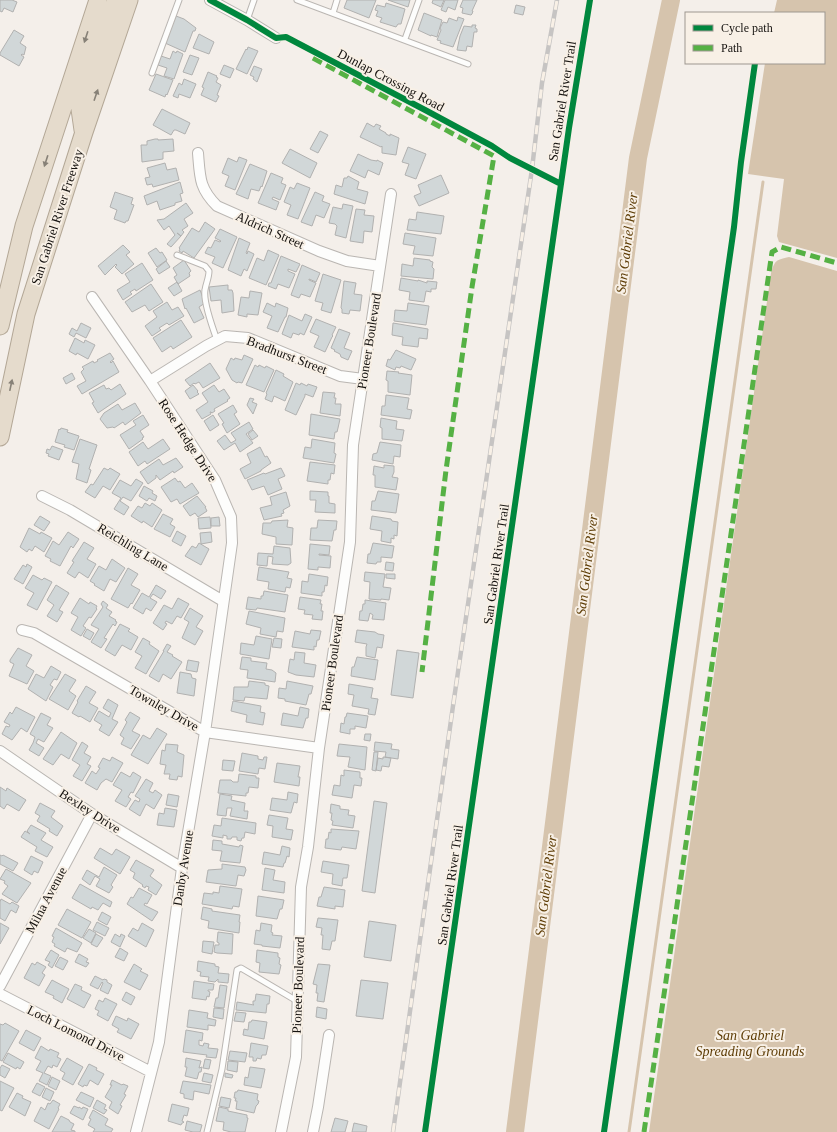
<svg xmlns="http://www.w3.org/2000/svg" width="837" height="1132" viewBox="0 0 837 1132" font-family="'Times New Roman',serif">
<rect width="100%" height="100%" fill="#f4efea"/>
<path fill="#d6c4ad" d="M777,0h60v258l-58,-16 -2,-6 7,-57 -36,-5 17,-111h59v-50h-50z
M789,257l48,14v861h-188l122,-859c4,-13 5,-13 18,-16z"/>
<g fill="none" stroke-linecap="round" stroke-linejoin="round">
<path stroke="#d6c4ad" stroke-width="3" d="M629,1132l134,-950"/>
<path stroke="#d6c4ad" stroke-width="18" d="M515,1132l123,-974 33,-158"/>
</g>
<path fill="#d1d7d8" stroke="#b1b1b0" d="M0,0h12l5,2 -4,10 -9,-4 -2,4 -2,-1z
M347,0h29l-7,18 -25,-10z
M388,0h22l-2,7z
M433,0h11l-3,7 -9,-4z
M445,0h13l-3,10 -7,-3 -2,5 -5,-2z
M463,0h14l-5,11h1l-1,3 -1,1 -9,-2 1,-5 -3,-1z
M386,3l19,6 -4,15h-3l-2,3 -16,-5 2,-4 -6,-2 2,-5 -3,-1 2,-5 8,2z
M516,5l9,2 -2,8 -9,-2z
M424,13l18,7 -5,17 -6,-2v1l-13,-6z
M176,16l8,3 12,9 -1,3h-2l-8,21 -20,-9z
M458,17l6,2 -11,28 -13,-4 1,-2 -4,-1 4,-10 -1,-2 3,-6 4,1 2,-5 8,3z
M472,25h4l-1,3 2,1v3h-3l-2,15 -5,-1 -1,5 -9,-1 3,-14 4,-10 8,1z
M14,30l10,6 -4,7 6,4 -2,8 -2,-1 -1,1 3,2 -5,9 -19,-11v-2z
M199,34l15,8 -5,12 -16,-6z
M248,47l10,4 -11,23 -11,-5 10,-20 1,1z
M173,51l3,2 1,-2 6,3 -9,25 -10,-3 3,-8 -9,-3 3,-9 9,3z
M190,55l9,3 -7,17 -9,-3z
M224,65l10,4 -4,9 -10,-4z
M254,66l8,3 -5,13 -4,-3 1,-2 -4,-2z
M208,72l9,4 -1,1 2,1 -2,4 5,3 -4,10 2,1 -3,6 -15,-7 3,-7 -2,-1z
M156,74l17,6 -6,15 -1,-1 -1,3 -16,-7z
M184,79l12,5 -6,14 -11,-4 -1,4 -5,-2 6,-13 3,2z
M162,109l28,14 -5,11 -9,-4h-2l-3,5 -18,-10z
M367,123l7,4 2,-3 5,2 -2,3 7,4v1l4,2v-2l9,4 -3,17 -14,-2v-7l-1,1 -21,-10z
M320,131l8,4 -10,18 -8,-4z
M155,139h3v1l15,-1 1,12 -11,1v7l-21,3 -1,-17h6v-4z
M408,147l18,7 -10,25 -11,-4 4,-11 -7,-2z
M290,149l27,14 -7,15 -28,-15z
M358,154l13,6 6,1v-1l6,3 -4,12 -11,-5 -3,8 -15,-7z
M239,157l8,3 -12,30 -10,-4 4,-10 -7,-3 6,-15 9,4z
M165,163l2,7 9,-2 3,12 -26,7 -1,-3 -5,1 -2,-7 5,-1 -3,-9z
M250,164l17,7 -5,16 -1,-1 -2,5 -8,-2 -3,10 -12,-5z
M271,173l12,5 -2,5 5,2 -6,15 -7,-3 -1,2 7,3 -3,8 -18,-7z
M441,175l8,18 -30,13 -5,-10 7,-3 -3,-8z
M348,176l11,6 -2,7 11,3 -3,12 -31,-10 2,-9 6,2 2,-9h3z
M180,182l3,11 -3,1 2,7 -7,2v2l-15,5 -3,-9 -10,4 -3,-9z
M297,183l13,5 -12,31 -11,-4 4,-10 -7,-3 6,-15 4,2z
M115,192l18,6 -2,6 3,1 -6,16h-2l-1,2 -11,-4 3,-9 -7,-3z
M315,192l9,4 -2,5 8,3 -6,14 -8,-3 -4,11 -11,-4z
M186,203l7,10 -9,6 4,7 -6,4 2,2 -3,4 -4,-3 4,3 -10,11 -4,-3 8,-9 -6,-9 -5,4 -7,-10 7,-1z
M343,204l10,2 -7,32 -11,-3 2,-9 -2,-2 -6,-1 4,-16 9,2z
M356,209l9,1 -1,5 10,1 -2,16 -8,-1 -1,12 -13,-2z
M417,212l27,4 -3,18 -34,-4 2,-11 7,1z
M205,222l10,7 -21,29 -11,-7 -1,2 -3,-2 1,-2 -1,-1 13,-20 7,4z
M220,229l17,8 -14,31 -11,-5 3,-6 -10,-4 3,-6 3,1 4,-8 5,2 1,-1 -6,-3z
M405,233l31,5 -3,18 -20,-2 2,-8 -12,-2z
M239,238l11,5 -4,10 1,1 1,-3 6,3 -7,17 -3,-2 -3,7 -13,-6z
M123,245l7,7 -4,3 8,9 -12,10 -7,-7 2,-2 -1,-1 -11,11 -7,-9z
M156,248l4,5 2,-1 5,8 -10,7 -9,-14z
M268,250l11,5 -13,30 -17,-7 8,-20 7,3z
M281,256l19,8 -4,8 -8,-3v2l7,3 -6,14 -11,-4 -2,5 -8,-3 1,-3h2z
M414,258l16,2v1l3,1 -1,5 2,2 -1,10 -32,-3 1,-12 11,2z
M184,260l7,11 -2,2 1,3 -12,8 -4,-7 3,-2 -4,-7z
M166,261l4,6 -11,7 -3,-5z
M142,263l11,17 -17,11 -1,-2 -5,3 2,2 -9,6 -6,-10 13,-8 -5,-8z
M302,265l18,8 -4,9 -7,-3v1l7,3 -6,14 -9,-3 -2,4 -8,-3z
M323,274l18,6 -10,33 -10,-3 2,-7 -8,-2z
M401,278l17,3v-1l9,3v-2l10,1 -1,7h-5v3l-5,-1 -2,11 -15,-2 1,-8 -11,-2z
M344,281l12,2 -2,11 8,1 -2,16 -10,-1 -1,4 -7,-1v-4l-1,-1z
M177,282l5,9 -8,5 -6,-8z
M151,284l12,18 -14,9 -4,-6 -13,7 -7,-10z
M228,285v5h4l1,3 1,18 -12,2 -1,-13 -10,1 -2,-14z
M200,290l5,13 -6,4 5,11 -10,5 -8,-15 -1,1 -3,-10z
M250,291l12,2 -4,22 -11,-1v3l-9,-2 3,-18 8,1z
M167,302l5,8 6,-3 6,9 -15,9 -2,-2 -8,5 2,2 -9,6 -7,-10 12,-9 -4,-6z
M267,303l8,4 1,-4 12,5 -2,9h-1l-7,15 -11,-4 5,-12 -9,-4z
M408,303l21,3 -3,19 -32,-4 1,-11 12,1z
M305,314l7,3 -8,18 -4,-2 -1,2 -6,-2 -2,5 -9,-4 7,-19 13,6z
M316,319l20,8 -4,8 1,1 -1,1 -7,15 -11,-5 5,-11 -9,-4z
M181,320l11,17 -19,12 -2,-3 -9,6 -9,-14z
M81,323l10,5 -5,10 -10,-5 -2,4 -5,-3 3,-6 5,3z
M393,323l35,6 -1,10 -8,-1 -1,9 -16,-2 1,-8 -11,-2z
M339,329l11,4 -6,15 8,3 -4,9 -7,-3 -1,-3 -6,-3 1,-1 -4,-2z
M75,338l9,5 1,-3 10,5 -7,14 -11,-6 -1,2 -7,-4z
M396,350l20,9 -5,11 -10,-4 -1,2 -4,-1 -1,3 -9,-4 2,-7 2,1z
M110,353l4,6 -4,3 1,1 2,-2 6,11 -37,22 -5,-8 9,-5 -5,-9 3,-3 -2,-2 11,-6 1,2 4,-2 -1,-1z
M244,355l9,4 -11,24 -4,-1 -1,1 -5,-3 -6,-11 5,-11 3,2 1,-2 7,2z
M210,363l10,15 -17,10 -4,-6 -4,2 -1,-1 -4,3 -5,-6z
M255,365l3,2 1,-2 6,3 1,-2 8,4 -10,22 -18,-7z
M276,370l8,4 -1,2 10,6 -8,19 -11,-5 -2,6 -7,-3 2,-5 -1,-1z
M387,371l12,1 -1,1 14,2 -2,20 -22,-3v-11l-2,-1z
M72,373l3,6 -9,5 -3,-6z
M296,383l4,2 1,-2 6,3 1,-2 9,3 -4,10 -8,-3v2l-9,19 -11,-5z
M120,384l6,10 -28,19 -6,-10 2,-1 -5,-9 15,-8 2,4 3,-1 2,2z
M193,385l5,6 -1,1 2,2 -9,5 -5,-8z
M214,385l5,7 5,-3 6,9 -3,2 1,1 -14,8 1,2 -3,2 -1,-1h-1l1,2 -9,5 -6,-9 12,-8 -6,-9z
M323,392l12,1 -1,5h2l-1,6h6v2l-1,10 -20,-3z
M386,395l23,3 -2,11 5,1 -2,9 -29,-4 1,-9h3z
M250,398l4,1 -2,3 5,2 -4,10 -6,-9z
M135,403l6,10 -16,12 -2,-3 -9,6 -1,-1 -6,1 -7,-9 4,-6 14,-9 4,6z
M233,405l4,7 -3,2 6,10 -13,9 -5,-9 2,-1 -6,-9z
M311,414l29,5 -2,9 -1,4h-2l-1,7 -25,-4z
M143,415l6,10 -9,6 4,6 -2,1 1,1 -14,10 -9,-14 16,-10 -3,-4z
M213,415l6,10 -9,6 -6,-10z
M381,418l16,3 -1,8 8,1 -2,11 -20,-2v-11l-2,-1z
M249,422l4,7 -7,5 7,9 -13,9 -5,-9 -11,7 -7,-9 8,-6 6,8 5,-3 -5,-7z
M61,428l7,2 -1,2 12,4 -5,14 -10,-3 1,-2 -10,-3 4,-13 1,1z
M253,430l5,6 -6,4 -4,-6z
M80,439l17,6 -8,24 2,1 -4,13 -11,-4 3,-15 -7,-2z
M163,439l7,10 -23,15 -2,-3 -7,5 -9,-14 14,-10 5,7z
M312,439l23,4 -1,10 2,1 -2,9 -31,-5 2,-11 6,1z
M380,442l21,3 -1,12 -6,-1 -1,8 -21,-4 1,-6 4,-1z
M52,446l11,4 -4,10 -11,-4 1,-2 -3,-1 1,-4 3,1z
M260,447l5,10 2,-1 4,7 -10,7v1l-16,8 -5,-10 11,-6 -4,-9z
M176,458l7,9 -9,6 -1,-2 -13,9 -4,-5v3l-8,6 -8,-12 19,-13 4,6z
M310,462l25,3 -1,9 -3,-1 -1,7h-2v4l-21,-3z
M384,465l10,1v6l-2,5 6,1 -2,12 -21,-3v-12h-2l1,-9 10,2z
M104,468l4,2 2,-2 10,6 -10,16 -7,-4 -8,12 -10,-6 6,-8 2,1z
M281,468l4,8 -7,3 4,10 -14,6 -4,-9 -12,4 -5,-10 17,-7 1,1z
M175,478l3,4 2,-1 5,7 7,-5 7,10 -19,11 -3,-5 -6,3 -10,-15z
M136,479l7,4 -12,18 -8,-4 -3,4 9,6 -5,8 -10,-6 7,-11 -9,-5 8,-13 11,6z
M144,486l9,5 -1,2 5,3 -2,5 -6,-3 -2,3 -8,-5z
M310,491l18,1v4h1v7l6,1v9l-20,-1 1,-12h-6z
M378,491l21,3 -3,19 -25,-3 1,-9h3z
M286,492l4,14 -7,4 1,3 -3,1 1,2 -18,4 -4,-12 12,-3 -2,-8z
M197,496l9,11h-1l2,4 -9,6 -3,-4 -5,3 -7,-10z
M145,503l5,3 2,-3 10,7 -10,17 -9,-6 -1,2 -11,-7 7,-10 4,2z
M163,514l10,5 -3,5 5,3 -5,10 -16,-8z
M40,516l10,6 -6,9 -10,-6z
M372,516l19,3 1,2 6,1 -1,14 -3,-1v4l-3,-1v5l-10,-2 1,-10 -12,-2z
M210,517l1,11 -12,1 -1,-11z
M219,517l1,9h-9v-8z
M288,520l-1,7 6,1 -1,17 -16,-1v-7l-14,-3 1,-11h8l1,-2z
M318,520l19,1 -1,9h-2l-2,11 -22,-1 1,-12h6z
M29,528l11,6 1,-2 11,6 -8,14 -9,-6 -3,5 -3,-2 -2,3 -7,-5z
M177,531l9,5 -5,10 -9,-5z
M68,532l11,7 -6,9 -2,-2 -11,20 -10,-5 1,-2 -6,-3 8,-15 6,4z
M211,532l1,10 -11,2 -1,-11z
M84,542l10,6 -7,11 9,5 -8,14 -9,-6 -4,6 -8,-5 7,-11 -2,-1z
M199,543l10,6 -8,16 -16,-9 7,-10 4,2z
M373,543l21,3 -2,12 -11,-1v5h-4l-1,2 -9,-1 1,-9h2z
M310,544l20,2 -1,9 -10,-1v1l12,1 -1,12 -12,-1v3l-10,-1z
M274,546l16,2 1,15 -3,2 -16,-1 1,-7 -5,-1 -1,10 -10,-1 1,-12 15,1z
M112,559l13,9 -9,14 -6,-3 -6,12 -10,-6 1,-1 -5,-3 9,-15 7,4z
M386,562l8,1 -1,8 -8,-1z
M27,564l5,3 -9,17 -9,-5 9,-14 3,2z
M259,567l30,5 -2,6 5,1 -2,9 -4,-1 -1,5 -17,-3 1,-7 -12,-2z
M128,568l10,6 -7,11 9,5 -8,14 -1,-1 -3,5 -17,-9z
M365,572l20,2 -2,13 8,1 -2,12 -8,-1v1l-12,-1 1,-17 -6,-1z
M309,574l19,3 -1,9 -2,-1 -1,7h-2v4l-21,-3 1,-12 6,1z
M386,574h9v5l-9,-1z
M33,575l9,5 2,-2 8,4 -15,28 -10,-5 7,-12 -9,-5z
M56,585l13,8 -10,17 4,2 -6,10 -10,-6 7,-11 -7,-5z
M156,585l10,6 -5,8 -8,-5 -3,4 7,4 -6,9 -5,-3 -3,6 -10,-6 9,-15 7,4z
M264,591l24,4 -3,17 -28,-4 -1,2 -10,-1 2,-12 13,2v-3h2z
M300,597l21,3 -1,4h2l-1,7h2l-1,9 -10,-1 1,-4 -9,-1 1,-4 -7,-1z
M80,598l9,6 1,-2 7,4 -1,2 1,1 -6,9 -2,-1 -6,9 3,2 -5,8 -10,-6 7,-13 -7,-4z
M178,598l11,6 -8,14 -4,-2 -5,8 -6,-3 -1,2 2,1 -4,6 -10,-7 11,-18 8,4z
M365,600l21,3 -2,17 -12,-1 1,-4 -3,-2 -2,8 -9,-1 1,-9h2l1,-7h2z
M103,601l5,4 -2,3 6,4 -3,4 7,4 -1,1 2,1 -2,4 -2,-2 -9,14 3,1 -6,9 -10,-6 8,-13 -8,-4 12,-18 -2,-3z
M190,608l13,8 -7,11 7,4 -8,14 -13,-7 7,-16 -5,-3z
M249,611l36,7 -2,14 -6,-1 -1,6 -16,-3 1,-6 -15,-4z
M120,624l10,5 -2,2 10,6 -7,13 -9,-5 -7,11 -10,-6z
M87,629l7,4 -4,7 -7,-4z
M311,630l10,1 -2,9h-2l-1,7 -2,-1v4l-22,-3 3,-16 15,3z
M357,630l18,2 3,2 6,1 -2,13 -5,-1 -2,11 -9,-2v-9l1,-3 -12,-2z
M256,636l16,3 -3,20 -29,-5 1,-11 13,2z
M143,638l7,4 -1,2 10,7 -13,23 -11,-6 7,-12 -7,-4z
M274,638l8,1 -1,9 -9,-1z
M167,644l4,2 -4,6 6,3 -1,1 10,6 -11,17 -8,-5 -4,8 -10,-6 15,-25h-1z
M18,648l14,7 -6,11 8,5 -7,13 -18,-8 5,-12 -4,-2v-2z
M397,650l22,3 -6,45 -22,-3z
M295,652l10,1 -1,10 12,2 -2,12 -18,-2 -8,-3 2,-13 4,1z
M242,657l9,1v3l16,2 -1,6 6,1 4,3 -1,9 -28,-4 1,-8 -8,-1z
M357,657l21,3 -3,20 -24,-4 1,-9h2z
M188,660l11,2 -2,10 -11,-2z
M51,666l10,6 -4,8 -3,-1 -4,6 3,2 -7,14 -18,-12 8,-15 8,4z
M180,672l11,2 1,4 4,1 -2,17 -17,-3z
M65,674l11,6 -7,11 7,5 -8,14 -19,-11z
M249,681l16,2v2l4,1 -2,13 -22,-2 -1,4 -11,-1 1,-13h14z
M287,681l26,5 -2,8h-2l-3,11 -21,-4v-2l-7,-1 1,-10 7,1z
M349,684l24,4 -2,10 7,1 -3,16 -7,-1 1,-5 -17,-3 2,-11 -6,-1z
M86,686l10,6 -7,11 9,5 -8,14 -10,-6 -1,1 -7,-4 6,-11 -1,-1z
M108,699l10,6 -6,14 6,3 -9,14 -10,-6 3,-5 -8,-5 5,-9 10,6 2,-4 -8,-5z
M233,701l28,5 -1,6 5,1 -2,12 -17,-3 1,-7 -16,-4z
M16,707l19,10 -8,15 -6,-4 -9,12 -10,-6 4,-8 3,1 1,-2 -6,-3 6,-10 2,2z
M300,707l9,2 -1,9h-2l-3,10 -22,-3 2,-12 15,3z
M130,712l10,6 -8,13 8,4 -9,14 -10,-5 3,-6 -4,-3 7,-13 -2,-2z
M41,713l10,5 -4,7 6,3 -9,14 -6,-3 -2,4 8,5 -5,8 -10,-6 4,-7 2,-6 -5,-3z
M347,713l21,3 -2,12 -11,-2v3h-5v5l-10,-2 1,-9 3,1 1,-7h1z
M157,728l10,6 -19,30 -17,-9 12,-20 7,4z
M61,732l16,11 -8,16 -8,-5 -8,11 -10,-6z
M365,734h6l-1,7 -6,-1z
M82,742l6,4 -4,7 7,4 -4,7 4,2 -9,15 -9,-5 7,-11 -8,-5z
M375,742l17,2 -1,5 8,1 -1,9 -13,-2 1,-5 -12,-1z
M166,744l12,1 -1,7 7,3 -2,22 -4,-1 -1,4 -8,-1 1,-5h-6l2,-9 -6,-1 2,-14 3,1z
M339,744l28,3 -2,23 -17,-3 2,-10 -13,-1z
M374,752h4l-2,19 -4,-1z
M242,753l16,3v3l5,1 1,-3h3l-2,12 -6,-1 -1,6 -19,-3z
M112,757l11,6 -11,19 -6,-3 -5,4 -4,7 -12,-7 7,-12 4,3 4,-6 -2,-1 5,-9 7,3z
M383,757l8,1 -2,9 -7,-1 -1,5 -5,-1 2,-12 5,1z
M223,760l12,1 -2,10 -11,-1z
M277,763l23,3 -2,11h2l-1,9 -25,-4z
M344,770l16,2v6h2l-1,8 -7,-1 -2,13 -20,-3 2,-10 6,1 1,-11 3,1z
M121,772l9,5 3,-5 8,5 -8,16 -2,-1 -3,5 3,2 -5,8 -11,-6 7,-11 -9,-5z
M239,774l17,2v2h3l-1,10 -9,-1 -1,6h-2v3l-28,-3 2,-13h11l2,2h5z
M146,779l7,4 -4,8 4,2 2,-3 7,5 -8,14 -8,-5 -6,12 -11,-7 6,-9 4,2 1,-3 -5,-3z
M0,787l6,4 1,-3 19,12 -7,11 -12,-7 -3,5 -4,-3z
M288,792l10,2 -1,9 -3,-1 -3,11 -21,-3 2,-12 15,2z
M168,794l11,2 -2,11 -11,-2z
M220,794l12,2 -1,4 14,3 -1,8h4l-1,8 -17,-3 2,-8h-5l-1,8 -9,-1z
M374,801l13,2 -12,90 -13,-2z
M40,803l15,8 -4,6 12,9 -6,10 -8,-5 1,-2 -13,-8 3,-5 -5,-3z
M331,804l9,2v3l9,1 -1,5 7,1 -2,12 -21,-3 1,-4 -2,-1 1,-7h-2z
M165,808l12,2 -3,17 -17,-2 2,-12 5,1z
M269,815l19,3 -2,11 7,1 -2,10 -19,-3 1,-11 -6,-1z
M222,818l34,5 -1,11 -10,-2 -1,6h-2l-1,3 -4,-1v-3h-5l-1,2h-4v-3l-4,-1v3l-11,-2 2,-11 7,1z
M31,825l15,8 -5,7 12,7 -6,10 -12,-6 2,-4 -16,-10 4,-6 5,3 -3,-3z
M331,829l28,2 -3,18 -14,-2 -1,3 -16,-2 1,-9h2l1,-7 2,1z
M213,840l9,1v3l17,3 1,-2 3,1 -3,17 -20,-2 2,-10 -10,-1z
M282,846l8,2 -1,9 -2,-1 -2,7h-1l-1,4 -21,-3 2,-12 16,3z
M100,848l12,7 4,-6 14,8 -10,17 -26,-16z
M0,855l2,1 1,-1 15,8 -5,8 -13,-7z
M31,856l12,6 -5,11 -4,-2 -2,4 -8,-5z
M136,860l18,10 -4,6 12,9 -6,10 -8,-5 1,-3 -3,-1 -1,2 -3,-2 1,-1 -10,-7 2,-5 -5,-3z
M323,861l26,4 -2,13h-4l-1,8 -10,-2 1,-10 -12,-2z
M222,864l23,3 1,3 -2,6 -6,-1 -2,11 -30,-4 2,-12 14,-1z
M104,867l13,8 -6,10 2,2 -4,6 -13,-7 4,-7 -5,-3 -5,9 -8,-6 5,-9 12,7z
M265,868l10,2 -2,10 12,2 -1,11 -22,-3z
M6,869l25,14 -14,20 -15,-9 6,-8 -4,-3 1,-2 -5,-2z
M80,884l32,18 -2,5 -7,-4 -5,7 -6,-3 -1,2 -19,-11z
M220,886l22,3 -3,18 -6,-1 -1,3 -30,-5 2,-11 9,1v-2l6,1z
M324,887l21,3 -2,17 -8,-1v3l-18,-3 2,-9h2z
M139,888l13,7 -5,9 -2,-1 -1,2 14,7 -6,9 -25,-17 4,-7 2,1z
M258,896l26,4 -2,9h-2l-3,10 -21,-3z
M1,899l9,5 2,-2 7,4 -3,7 -5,-3 -6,11 -5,-3v-16z
M203,907l9,2v2l28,4 -1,7h1l-1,11 -31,-5 1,-7 -8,-2z
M67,909l24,13 -9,16 -24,-13z
M102,912l9,5 -4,8 -9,-5z
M318,918l20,2 -3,21h-3l-2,9 -8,-1 1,-14h-2l1,-7 -6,-1z
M369,921l27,4 -5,36 -27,-4z
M97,922l12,6 -4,8 -12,-6z
M0,923l9,5 -9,16z
M142,923l12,7 -8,17 -18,-11 5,-8 5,3z
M261,923l11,2 -1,7 2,1 -1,2 10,1 -2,12 -18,-2v-1l-8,-1 2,-14 4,1z
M56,928l26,15 -5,9 -10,-4 -2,4 -11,-6 1,-2 -3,-2 2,-5 -2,-1z
M89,929l7,4 -5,10 -8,-5z
M218,932l15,2 -1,20 -15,-1 -3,-1 1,-7h4v-2l-2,-1z
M96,934l7,4 -6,9 -6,-3z
M115,934l5,3 1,-3 4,2 -5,11 -9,-5z
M203,941l11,1 -2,12 -10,-2z
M120,948l8,5 -4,8 -9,-4z
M51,950l8,5 -7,13 -4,-3 2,-3 -5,-2z
M257,950l21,3v4l2,1 -1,6 2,1 -2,9 -20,-2 1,-9 -4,-1z
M79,954l9,5 -2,3 3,1 -3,4 -11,-5z
M60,957l8,4 -5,9 -8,-4z
M198,961l17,3v2l4,1 -1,6 11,1 -1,9 -10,-1v-3l-3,3 -7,-1 1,-4 -9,-1 1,-4 -4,-1z
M37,962l9,5 -4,6 3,2 -6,11 -15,-8 8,-15 3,2z
M134,964l8,5 -2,2 8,4 -8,15 -16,-8z
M318,964l12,1 -6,37 -7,-1 1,-8h-2l1,-8 -4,-1z
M95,976l8,4 1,-1 3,1v2l5,3 -4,9 -8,-4 3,-7 -1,-1 -4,7 -8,-4z
M52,980l17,9 -7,14 -9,-5 1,-2 -9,-4z
M361,980l27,3 -5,36 -27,-3z
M194,981l20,3 -1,6h-5v1l2,1 -1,5 -2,-1 -1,4 -14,-2z
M75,984l7,3 -1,3 10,5 -7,13 -17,-9z
M220,985l7,1 -3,22 -10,-1 2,-9h2z
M126,992l9,5 -4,8 -9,-5z
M256,994l14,2 -1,8h-2l-1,9 -30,-3 1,-8 17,3 -1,-1v-3h2z
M105,998l12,6 -9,17 -11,-6 2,-4 -4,-2 4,-9 4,2z
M317,1007l10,2 -1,10 -10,-2z
M214,1008l10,1 -1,10 -10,-2z
M189,1010l19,3 -1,5 9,2 -1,6 -7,-1v5l-21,-3z
M236,1012l10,1 -2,9 -10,-1z
M116,1016l11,5 1,-3 11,6 -8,15 -14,-7 2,-3 -7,-4z
M252,1020l15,2 -3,17 -21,-4 1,-6 4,1 1,-8h2z
M5,1023l14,8 -17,30 -2,-1v-36l3,1z
M26,1030l15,8 -7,13 -15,-8z
M186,1030l17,3 -1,8 -3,-1v5l4,1 1,-3 5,1 -1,4 10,1 -2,9 -10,-1 1,-2 -24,-3z
M251,1043l17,3 -2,9h-4l-1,4 -4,-1 -1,3h-3v-4h-4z
M41,1046l8,5 1,-2 9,4 -2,4 4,2 -4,8 -4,-2 -1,3 -4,-2 -4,7 7,3 -4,9 -8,-4 4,-8 -7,-3 5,-9 -6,-3z
M230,1051l17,2 -2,9 -17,-2z
M8,1053l16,9 -4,7 -3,-2 -1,2 -13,-7z
M67,1058l16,9 -10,18 -11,-6 3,-6 -5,-3z
M186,1058l15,3 -2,7 3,-1 -1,5h-2l-2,7 -12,-3 2,-9h-2z
M205,1059l6,1 -2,9 -6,-1z
M228,1061l10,1 -1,10 -10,-2z
M89,1064l8,4 -1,2 8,4 -6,11 -8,-5 -3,6 -3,-1 -1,2 -5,-3z
M2,1065l8,4 -5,9 -5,-3v-7z
M250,1067l15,2 -4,19 -17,-3 1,-8 3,1z
M204,1073l9,2 -2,8 -9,-2z
M225,1073l8,2 -1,3 -7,-1z
M52,1077l8,4 -4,9 -8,-4z
M112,1080l10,5 1,-1 5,2 -4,8 2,1 -6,10 2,1 -4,8 -9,-6 3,-6 -7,-5 7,-12h-2z
M0,1081l14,7 -12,23 -2,-1z
M183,1081l28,4 -2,9 -15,-3 -1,9 -9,-2v-4l-4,-1z
M37,1083l8,4 -5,9 -8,-4z
M46,1088l8,4 -4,9 -8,-4z
M238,1090l20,4 -1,6 2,1 -1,3 -2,2 -2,7 -18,-4 1,-8h-2l1,-3h-2l1,-6h2z
M81,1092l13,6 -4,9 -14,-7z
M17,1093l6,3 -1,2 9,4 -6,14 -16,-9z
M221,1097l10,2 -2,9 -10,-2z
M53,1100l7,4 -2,4 1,1 -10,20 -15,-8 7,-14 4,3 3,-7 2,1z
M97,1100l9,5 -2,4 3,1 -3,4 -11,-6z
M172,1104l17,4 -2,8 -3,-1 -2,6 2,1 -1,1h-1l-1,2 -13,-4z
M74,1106l5,2v-1l3,2 1,-2 5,2 -5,11 -13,-7z
M219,1107l9,2v2l19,4v3h1l-3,14h-14l-8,-2 1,-8 -8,-1z
M93,1110l15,9 -3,6 8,4 -2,3h-18l2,-3 -7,-4 3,-6 -2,-1z
M61,1116l8,4 1,2 4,2 -3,6 4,1v1h-23z
M335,1118l13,3 -3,11h-14z
M187,1121l15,4 -2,7h-7l-8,-2z
M354,1123l13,3 -1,6h-14z"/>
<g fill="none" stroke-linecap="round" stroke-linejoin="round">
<g stroke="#bab6b2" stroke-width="7">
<path id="service" d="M297,0l171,64
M333,13l4,-13
M247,20l7,-20
M405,39l14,-39
M152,73l27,-73
M177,255l28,11 4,5c0,7 -3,12 -4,19 -2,11 8,39 12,50
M207,1132l15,-63 15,-99 4,-2 56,33"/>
</g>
<g stroke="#bab6b2" stroke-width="12">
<path id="minor" d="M210,0l37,20 29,18
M198,153c2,24 1,35 19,53l102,45 28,10 33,5
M92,297l58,84 65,99 16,37 1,26 -27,189 -23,136 -23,174 -23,90
M150,381l56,-35 19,-10 23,2 92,38 23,3
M42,496l28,14 153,91
M22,630l12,3 171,99 114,16
M0,751l92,63 90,54
M0,986l92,-172
M0,994l151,78
M281,1132l15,-75 5,-170 7,-40 11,-99 31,-206 3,-97 38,-251
M313,1132l5,-25 11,-72"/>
</g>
<g stroke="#b3a796" stroke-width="19">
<path id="motorway" d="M83,130l-4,-28 37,-102
M0,326l24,-100 74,-226
M0,437l26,-123 58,-182 45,-132"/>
</g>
<use href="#service" stroke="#fdfdfc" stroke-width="5"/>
<use href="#minor" stroke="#fdfdfc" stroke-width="10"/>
<use href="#motorway" stroke="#e5dbcc" stroke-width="17"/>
<g stroke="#c6c4c3" stroke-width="4.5">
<path id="rail" d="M393,1132l60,-426 79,-537 10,-86 15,-83"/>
</g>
<use href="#rail" stroke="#f8f0e6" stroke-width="3" stroke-dasharray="9" stroke-linecap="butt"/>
<path stroke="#55b144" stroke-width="5" stroke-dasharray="10 5" stroke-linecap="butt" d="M313,58l181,98 -22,131 -26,183 -24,202
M644,1132l128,-880 9,-5 56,16"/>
<g stroke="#f8f0e6" stroke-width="8">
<path id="cycleway" d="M210,0l37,20 29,18 10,-1 141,74 65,35 18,12 51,26
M425,1132l144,-1004 21,-128
M604,1132l130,-905 7,-65 14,-99"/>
</g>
<use href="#cycleway" stroke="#00873e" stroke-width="6"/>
</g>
<defs><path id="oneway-solid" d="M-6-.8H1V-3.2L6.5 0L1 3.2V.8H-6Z"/></defs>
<g fill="#878177">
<use href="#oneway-solid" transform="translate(86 37) rotate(108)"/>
<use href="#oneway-solid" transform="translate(96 95) rotate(-71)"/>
<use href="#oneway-solid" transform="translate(46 161) rotate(108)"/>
<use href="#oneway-solid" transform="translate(11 385) rotate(-78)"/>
</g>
<g text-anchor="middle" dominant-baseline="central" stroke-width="4" stroke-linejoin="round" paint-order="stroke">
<g font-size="13" fill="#15120f" stroke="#f8f0e6">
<text transform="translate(391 80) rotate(28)">Dunlap Crossing Road</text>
<text transform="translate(562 101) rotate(-81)">San Gabriel River Trail</text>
<text transform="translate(57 217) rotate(-72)">San Gabriel River Freeway</text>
<text transform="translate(270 230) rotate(24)">Aldrich Street</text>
<text transform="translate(369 341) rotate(-81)">Pioneer Boulevard</text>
<text transform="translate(287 355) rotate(21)">Bradhurst Street</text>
<text transform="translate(188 440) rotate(57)">Rose Hedge Drive</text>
<text transform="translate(133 547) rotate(31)">Reichling Lane</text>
<text transform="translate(496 564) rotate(-82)">San Gabriel River Trail</text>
<text transform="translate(332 663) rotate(-82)">Pioneer Boulevard</text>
<text transform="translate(164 708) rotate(30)">Townley Drive</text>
<text transform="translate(90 811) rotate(33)">Bexley Drive</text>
<text transform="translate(183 868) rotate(-81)">Danby Avenue</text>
<text transform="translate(450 885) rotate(-82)">San Gabriel River Trail</text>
<text transform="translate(46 900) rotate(-62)">Milna Avenue</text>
<text transform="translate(298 985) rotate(-88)">Pioneer Boulevard</text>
<text transform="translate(76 1033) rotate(27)">Loch Lomond Drive</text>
</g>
<g font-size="14" font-style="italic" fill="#5e3d06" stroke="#f8f0e6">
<text transform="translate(627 243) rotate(-83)">San Gabriel River</text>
<text transform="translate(587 565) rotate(-83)">San Gabriel River</text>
<text transform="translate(546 886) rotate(-83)">San Gabriel River</text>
<text x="750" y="1035">San Gabriel<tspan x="750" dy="16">Spreading Grounds</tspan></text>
</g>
</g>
<rect x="685" y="12" width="140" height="52" fill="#f8f0e6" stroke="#9d9790"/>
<rect x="693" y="25" width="20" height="6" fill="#00873e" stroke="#9d9790"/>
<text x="721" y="32" font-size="12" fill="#15120f">Cycle path</text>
<rect x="693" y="45" width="20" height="6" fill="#55b144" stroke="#9d9790"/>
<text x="721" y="52" font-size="12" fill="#15120f">Path</text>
</svg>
